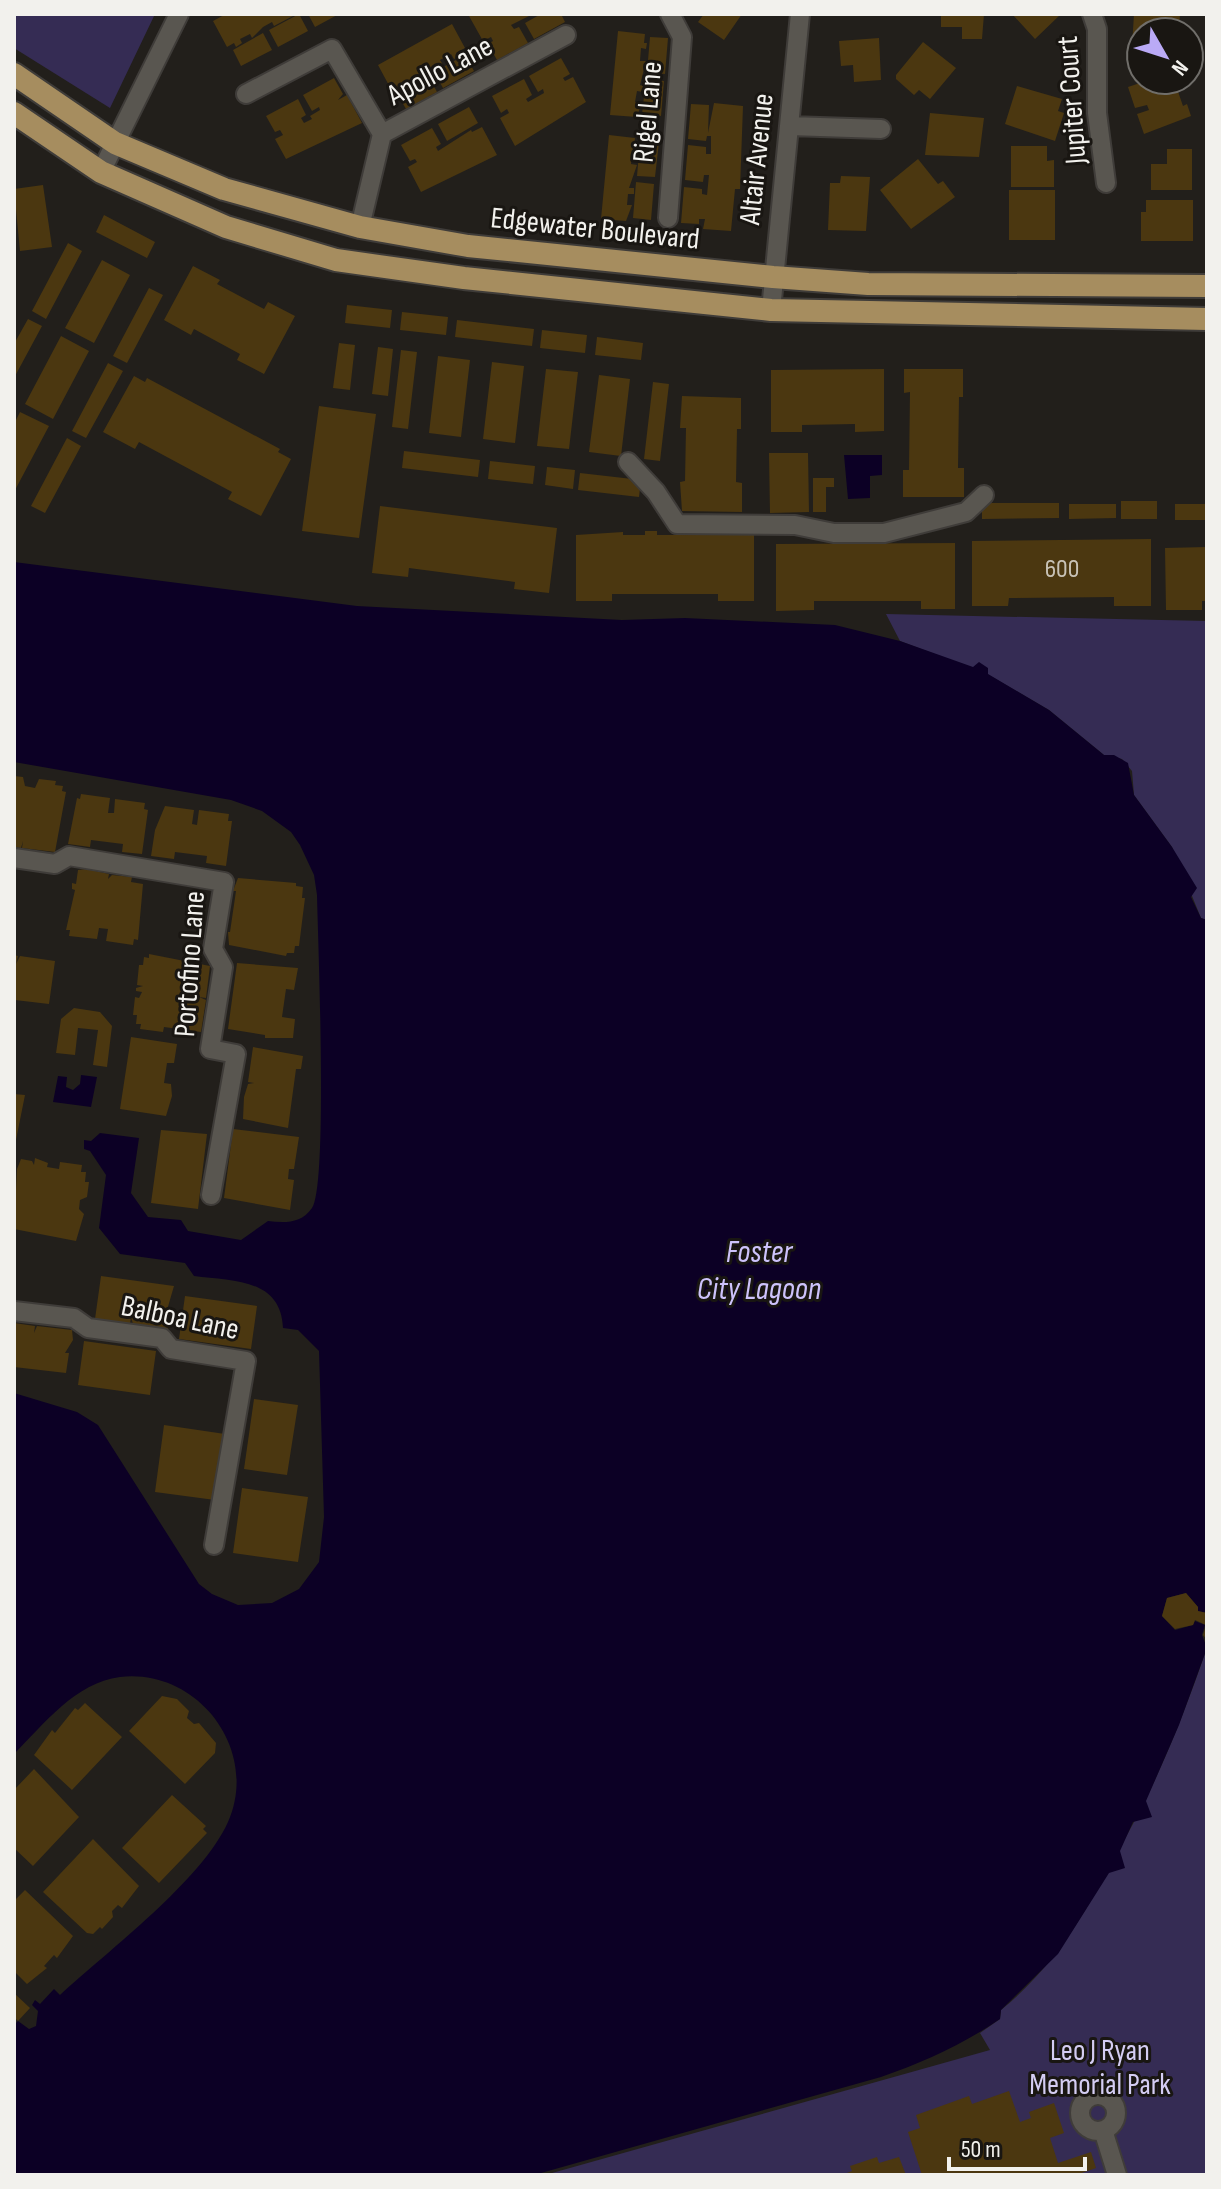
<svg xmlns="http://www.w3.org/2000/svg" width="1221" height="2189" viewBox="0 0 1221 2189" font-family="'Sofia Sans Condensed',sans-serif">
<rect width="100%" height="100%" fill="#221f1b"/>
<path fill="#352c54" d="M14,14h141l-45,94 -96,-60z
M886,614l321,7v299l-6,-2 -29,-71 -38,-52 -2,-24 -10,-12 -18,-4 -55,-45 -62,-36 -87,-33z
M1207,1648v527h-662l445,-125 -10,-17 20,-14 1,-9c64,-52 95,-118 133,-188 30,-56 52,-114 73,-174z"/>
<path fill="#0c0025" d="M844,455h38v20l-12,1v22l-22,1z
M14,562l343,44 265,14 63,-2 150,7 65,16 73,26 6,-5 9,6v6l61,36 55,45h10l14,8 6,32 38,52 25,41 -6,9 10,21 6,2v693l-9,-2v-4l-12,-14 -19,5 -5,18 13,14 18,-5 2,-4 10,4 -3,10 5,13 -28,77 -33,76 6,16 -19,5 -13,29 5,17 -16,5 -51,81 -57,56 -1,9c-38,26 -76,43 -119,58l-347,98h-520v-150l4,-4 11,8 7,-3 2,-15 -6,-6 3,-5 5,4 14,-15 6,6c49,-45 142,-115 168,-173 32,-72 -30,-154 -108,-145 -45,6 -76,47 -106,77v-361l63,19 21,13 101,159 13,10 26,11 34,-2 27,-14 20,-27 5,-45 -5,-166 -21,-21 -15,-2c-2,-50 -51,-47 -89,-52l-9,-13 -65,-9 -21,-26 7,-53 -16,-24 -6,-2v-9l7,1 9,-8 39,5 -8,55 17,24 33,3 7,11 53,9 27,-19c16,2 33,3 44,-13 16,-23 6,-267 5,-313l-3,-20 -14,-30 -9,-13 -29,-21 -31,-11 -217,-38z
M81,1075l16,2 -6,30 -38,-5 5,-26 9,1 -1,10 7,3 7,-6z"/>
<path fill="#4b3710" d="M226,14h65l2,2 -19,10 -2,-4 -9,5 -11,11 -2,-4 -10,5 2,4 -6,4 -2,-4 -7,4 -14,-26z
M299,14l9,17 -30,16 -9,-17z
M308,14h31l-24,13z
M473,14h60l-22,11 3,4 5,-2 9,16 -31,17 -9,-16 5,-3 -2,-4 -8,4 -14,-25z
M541,14h20l4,8 -31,17 -9,-16z
M704,14h38l-18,26 -26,-18z
M941,14h43l-2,25h-20v-12h-21z
M1012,14h49l-26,25z
M1134,14h46l-1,18h-38v15l-9,-1z
M452,24l13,24 -9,5 3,4 -5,2 -3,-5 -11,6 3,5 -23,9 3,4 5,-3 9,17 -31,17 -9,-16 5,-3 -2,-4 -8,5 -14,-26z
M618,31l27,3 -1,9h3l-1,6 -5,-1 -1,13h6l-6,24 4,1 -1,6 -6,-1 -2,11h7l-5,15 -27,-2z
M263,33l9,17 -31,16 -8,-16z
M650,37l18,1 -3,36 -18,-2z
M879,38l2,42 -27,2 -1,-17 -12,1 -2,-25z
M923,42l33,26 -26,31 -11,-9 -5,5 -18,-16v-4z
M465,55l9,16 -31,17 -9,-16z
M561,58l9,16 -7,4 2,3 8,-4 13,25 -71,44 -15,-28 9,-5 -2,-4 -6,4 -9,-17 32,-17 8,16 -6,4 2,3 9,-5 7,-4 -1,-4 -5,3 -9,-16z
M334,78l9,16 -5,6 9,-5 15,28 -76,36 -11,-20 8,-4 -3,-5 -5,2 -9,-16 32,-17 8,16 -5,3 3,5 8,-4 -2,-3 10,-6 -1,-3 -7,4 -9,-16z
M646,79l18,2 -3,35 -19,-2z
M1149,80h25l9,26 4,-2 4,12 -47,18 -7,-20 12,-4 -2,-5 -12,3 -7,-21z
M1017,86l45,13 -4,12 6,2 -9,28 -50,-17z
M714,103l29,3 -3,83h-5l-4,42 -28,-2 2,-10h-6v5l-18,-1 3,-36 18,2v5l5,1 2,-20h-5l-1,7 -18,-2 3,-35 18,2v7h5v-18h-4l-1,5 -18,-2 3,-35 18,1 -1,28z
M469,107l9,16 -31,18 -9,-17z
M930,113l54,5 -5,39 -54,-2z
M482,127l15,28 -76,37 -13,-25 9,-5 -2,-3 -5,2 -9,-16 31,-17 9,16 -5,3 2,4 33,-21 1,2z
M609,135l26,3 -1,9 5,1 1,-8 19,2 -4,35 -18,-1 2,-23h-7l-1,11 6,1 -8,23h5v6h-6l-1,11h5l-6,16 -25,-2z
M1011,146h36v15l7,-1v27h-43z
M1167,149h25v41h-41v-26h16z
M918,159l20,25 5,-3 12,16 -44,32 -31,-39z
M841,176l29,1 -4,54 -38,-1 2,-47h10z
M636,182l18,2 -3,36 -18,-2z
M43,185l9,62 -32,4 -6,-62z
M1009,190h46v50h-46z
M1146,200h47v41h-52v-29h5z
M104,215l51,27 -8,16 -51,-26z
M68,243l14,8 -36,68 -14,-8z
M102,260l28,15 -36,68 -29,-15z
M193,266l27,14 -3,4 47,25 4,-7 27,14 -31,58 -27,-14 3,-6 -46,-25 -3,6 -27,-15z
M149,288l14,7 -36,68 -14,-7z
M347,305l45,5 -2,18 -45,-5z
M402,312l46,5 -2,18 -46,-5z
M28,319l14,7 -28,52v-34z
M457,320l77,9 -2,17 -77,-9z
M542,330l45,5 -2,18 -45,-5z
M61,336l28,15 -36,68 -28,-15z
M597,337l46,6 -2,17 -46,-5z
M339,343l16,2 -5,45 -17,-2z
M378,347l15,2 -5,47 -16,-2z
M401,350l16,2 -9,77 -16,-2z
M438,356l32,4 -9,77 -32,-4z
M492,362l32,4 -9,77 -32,-4z
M108,363l15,8 -37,67 -14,-7z
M546,369l32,3 -9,77 -32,-3z
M884,369v62l-29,1v-8l-53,1v7h-31v-62z
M904,369h59v28h-4l-1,71h6v29h-61v-27h6l1,-78 -6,1z
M599,375l31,4 -9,77 -32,-4z
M134,376l11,6 2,-4 133,71 -2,3 13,7 -30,57 -33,-17 4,-7 -93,-50 -4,7 -32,-17z
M653,382l16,2 -9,77 -16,-2z
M682,396l59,2v31h-4l-1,53 6,1v29l-60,-1 -2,-29 5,-1 1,-53h-6z
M319,406l57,8 -17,124 -57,-7z
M20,412l29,14 -35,66v-68z
M67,438l14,8 -36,67 -14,-7z
M404,451l76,9 -2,17 -76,-9z
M769,453h39l1,59 -39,1z
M490,461l45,5 -2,18 -45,-5z
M547,467l28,3 -2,19 -28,-4z
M580,473l61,7 -2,17 -61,-7z
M813,478h21v9h-8v25h-13z
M1121,501h36v18h-36z
M982,503h77v15l-77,1z
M1069,504h47v14l-47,1z
M1175,504h32v16h-32z
M380,506l177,22 -8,65 -35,-4 1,-7 -106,-14 -1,9 -36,-4z
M645,531h12v4h19v-4h12v4l54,-3v3h12v66h-36v-7h-106v7h-36v-66l47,-3v3h22z
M1151,539v67h-37v-9l-105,1 -1,8h-36v-65z
M955,543v66h-34v-8h-107v9l-38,1v-67z
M1207,547v54h-5v9h-36l-1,-62z
M14,776l9,1 2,9 10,2 4,-9 17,2 -1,4 8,1 -1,5 4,1 -11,60 -33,-4 1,-7 -2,7 -7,-1z
M81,794l29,4 -2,15h6l1,-14 30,4 -1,6 4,1 -6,44 -20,-2 1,-8 -32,-4 -1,7 -22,-3 9,-46 3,1z
M165,806l29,4 -2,14 5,1 2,-15 30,4 -1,7h4l-6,45 -20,-3 1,-7 -32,-4 -1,7 -23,-3 4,-26z
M86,869l23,5 -1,5 4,-4 20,2 -1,5 12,2 -5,56 -4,-1 -1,6 -27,-4 2,-12 -9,-1 -2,11 -28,-3 1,-6h-4l9,-40 -3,-1v-6l4,1 2,-14z
M238,878l58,5v3l7,1 -1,11h3l-6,48h-4l-1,7h-7l-1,3 -57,-11 -1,-13h2l6,-41h-3z
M149,954l61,12 -4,32 -7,-1 7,3 -5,32 -37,-5 -1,5 -23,-3 1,-5h-5l1,-9h-4l2,-18 4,1 3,-6 -6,-1v-3l7,-2 -6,-1 2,-20h4l1,-8 5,1z
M14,955l4,1 -2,8 4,-8 35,5 -6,43 -34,-4z
M237,963l61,5 -4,22 -8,-1 -4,28 13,2 -2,19h-28v-3l-37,-6z
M74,1008l26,4 12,14 -5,41 -14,-2 5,-35 -20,-2 -3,27 -19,-2 5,-34z
M131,1037l46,7 -3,19h-7l-3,20 7,1 1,12 -6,20 -46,-7z
M253,1047l50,9 -2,13h-5l-8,59 -45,-9 1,-22 4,-13 6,-1 -6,-1z
M14,1094l11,1 -9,45h-2z
M233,1129l66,8 -5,32h-5l-1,10 6,1 -4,30 -66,-12z
M161,1130l46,4 -9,75 -47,-6z
M35,1158l13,5 -1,4 12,2 1,-7 22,3 -1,7h5l-1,10h4l-2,15 -7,3 -1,9 5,5 -8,27 -62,-12 3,-60 4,-10 11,2 2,4z
M101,1276l73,10 -7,24h3l-2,19 -35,-5 -2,-7 -1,7 -35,-5z
M185,1296l72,10 -6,43 -72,-10z
M14,1323l21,3 -1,7 3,-7 35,4 1,10 -8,13h4l-3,20 -52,-6z
M84,1341l72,10 -6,44 -72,-10z
M254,1399l44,6 -11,70 -43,-6z
M164,1425l61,9 -10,66 -60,-8z
M242,1488l66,9 -10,65 -65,-9z
M1186,1593l12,14v4l9,2v27l-4,-5 3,-10 -11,-5 -2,5 -18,4 -13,-13 5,-18z
M162,1696l15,3 12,12 -2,7 7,6 5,-1 17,20 -1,10 -30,31 -56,-53z
M85,1703l37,34 -50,53 -38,-35 18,-25 3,3 20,-25 3,2z
M34,1769l45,48 -46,49 -19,-18v-58z
M172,1795l34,31 -3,3 4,4 -48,50 -37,-35z
M93,1839l46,47 -17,22 -4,-3 -6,6 1,6 -11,12 -2,-2 -7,7 -6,-1 -44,-41z
M25,1890l48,46 -16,22 -3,-3 -10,11 3,2 -20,16 -13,-13v-70z
M14,1993l16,15 -12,13 -4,-4z
M1009,2091l11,31 11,-4 -2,-6 25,-9 10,30 -14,5 8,25 33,-11 5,16 -20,7h-154l-14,-43 12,-4 -4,-13 53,-19 3,8z
M877,2157l2,6 20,-6 7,18h-64l10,-4 -2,-5z"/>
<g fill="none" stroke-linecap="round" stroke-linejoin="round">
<g stroke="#3f3c39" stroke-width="22">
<path id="minor" d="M1092,14l5,15v84l9,70
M246,94l86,-45 50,85
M790,126l91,3
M101,172l78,-158
M668,218l14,-181 -12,-23
M360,227l22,-93 184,-99
M771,310l29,-296
M628,462l28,30 21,32 118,1 39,8h50l82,-21 18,-17
M14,858l41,6 14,-8 155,26 -11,67 10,18 -13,82 26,5 -25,141
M14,1311l60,7 14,10 74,10 9,11 75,12 -32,184
M1080 2113a18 18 0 1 1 36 0a18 18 0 1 1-36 0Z
M1103,2130l14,45"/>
</g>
<g stroke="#3f3c39" stroke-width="26">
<path id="major" d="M14,74l101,69 109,46 136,38 108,19 305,31 95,7 339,2
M14,113l87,59 125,55 110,33 128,18 307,32 436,9"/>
</g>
<use href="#minor" stroke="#595650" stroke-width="18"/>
<use href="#major" stroke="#a68d5f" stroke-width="22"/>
</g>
<g text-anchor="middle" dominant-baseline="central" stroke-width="6" stroke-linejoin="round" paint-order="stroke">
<g font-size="26" fill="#c8c2b6">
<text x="1062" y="569">600</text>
</g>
<g font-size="30" fill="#f2f1ed" stroke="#191612">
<text transform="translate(440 71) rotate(-28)">Apollo Lane</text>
<text transform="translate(1072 100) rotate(-94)">Jupiter Court</text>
<text transform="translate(648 112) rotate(-85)">Rigel Lane</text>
<text transform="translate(757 159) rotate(-84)">Altair Avenue</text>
<text transform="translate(595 229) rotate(6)">Edgewater Boulevard</text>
<text transform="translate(190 964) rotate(-86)">Portofino Lane</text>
<text transform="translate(180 1318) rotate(12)">Balboa Lane</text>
</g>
<g font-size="30" fill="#d4cdf3" stroke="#191612">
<text x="1100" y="2051">Leo J Ryan<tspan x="1100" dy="34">Memorial Park</tspan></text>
</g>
<g font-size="32" font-style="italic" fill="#cdc2fb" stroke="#191612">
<text x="759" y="1252">Foster<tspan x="759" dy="37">City Lagoon</tspan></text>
</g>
</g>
<rect width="1221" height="2189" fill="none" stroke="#f2f1ed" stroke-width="32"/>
<g transform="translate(1165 56) rotate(129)"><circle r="38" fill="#191612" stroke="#706e6a" stroke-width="2"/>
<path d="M0-6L14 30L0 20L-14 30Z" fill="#baaaf6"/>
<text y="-12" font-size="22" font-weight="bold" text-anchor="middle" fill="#f2f1ed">N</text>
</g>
<path d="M949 2157v12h136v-12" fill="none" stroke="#f2f1ed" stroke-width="4"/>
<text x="961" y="2157" font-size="24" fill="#f2f1ed" stroke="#191612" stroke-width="6" paint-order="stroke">50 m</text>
</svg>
